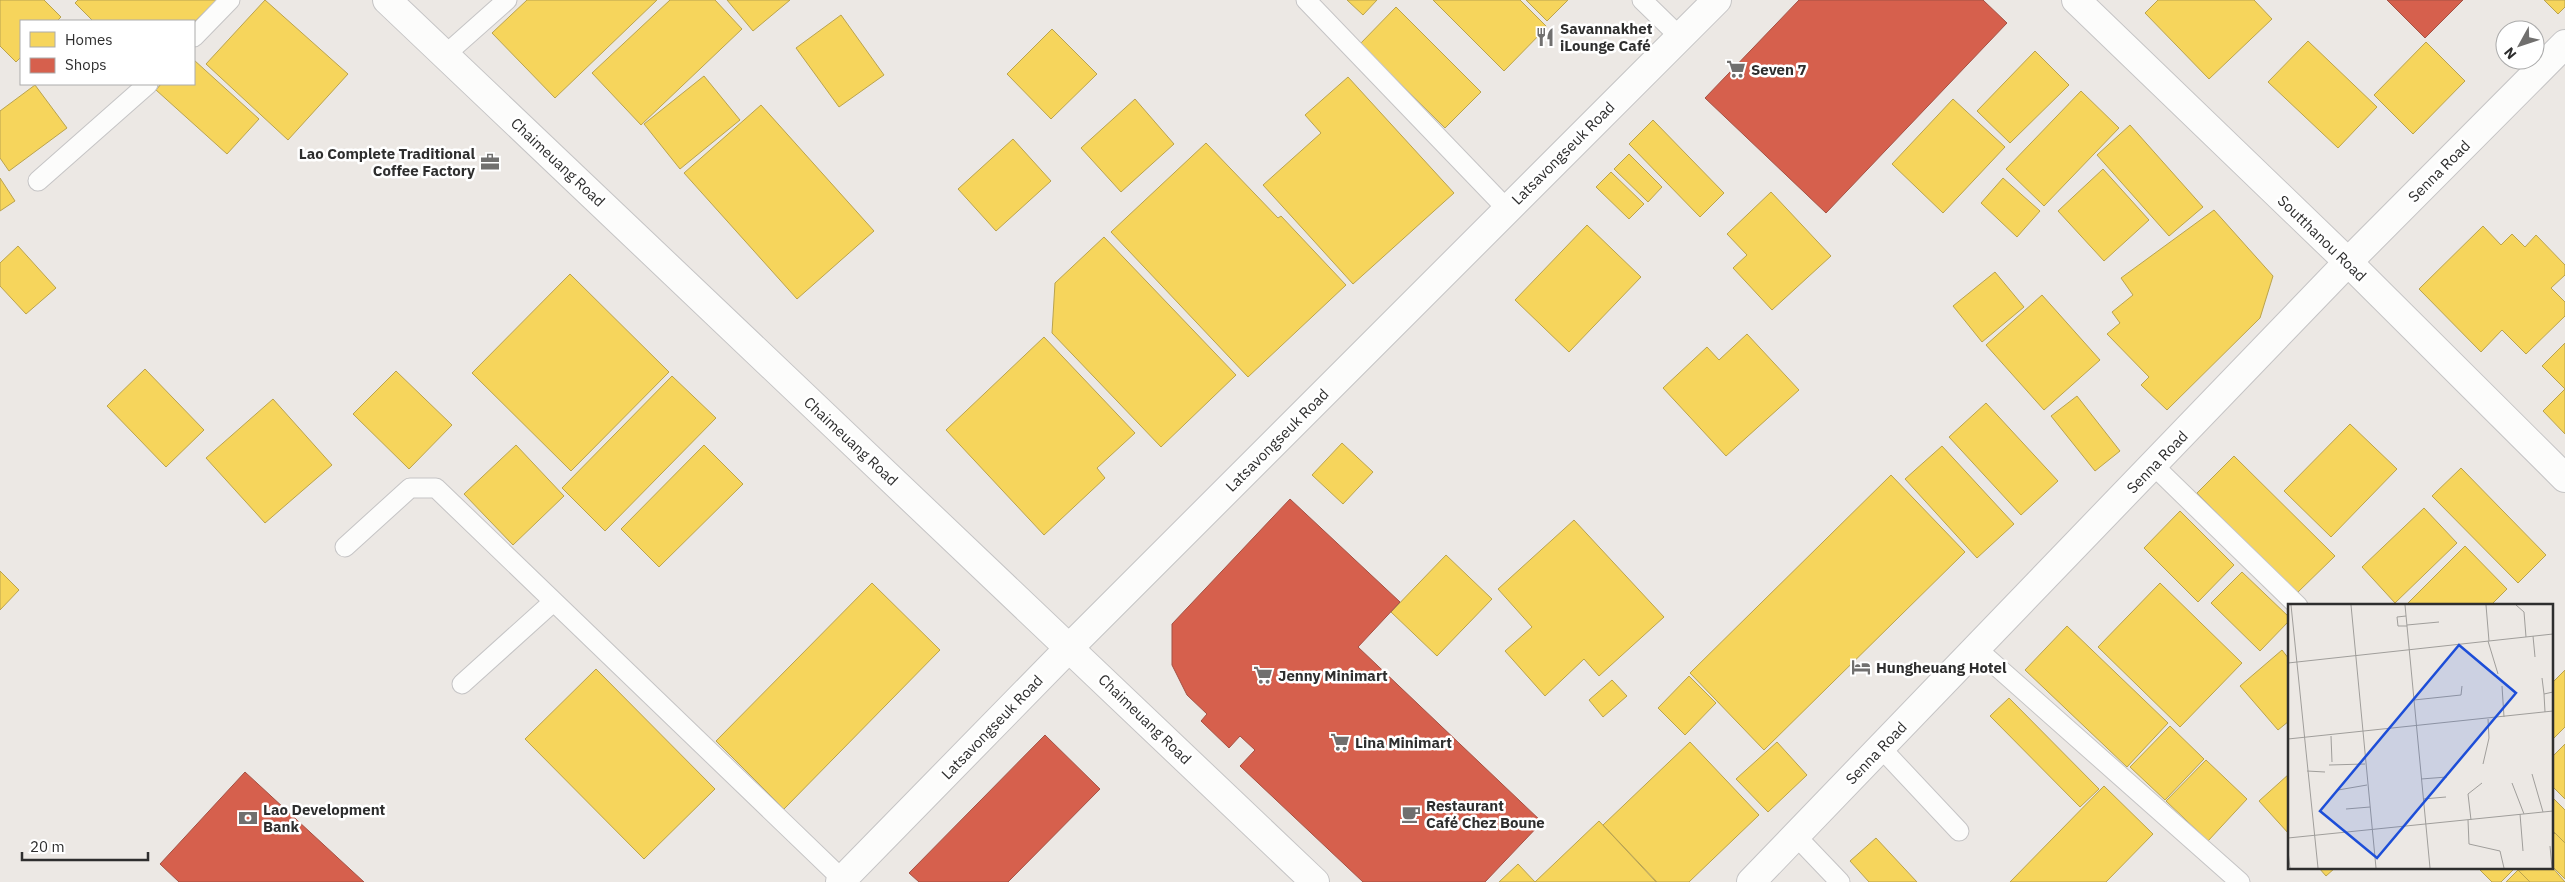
<svg xmlns="http://www.w3.org/2000/svg" width="2565" height="882" viewBox="0 0 2565 882" font-family="'IBM Plex Sans',sans-serif">
<rect width="100%" height="100%" fill="#ece8e4"/>
<path fill="#f6d55c" stroke="#baa34e" d="M0,0h44l17,17 -4,4h-36v36l-5,5 -16,-16z
M78,0h139l-23,22 -101,-1 -18,-18z
M265,0l83,74 -60,66 -82,-76z
M527,0h130l-102,98 -63,-65z
M670,0h45l27,29 -101,96 -49,-52z
M727,0h63l-37,31z
M1347,0h30l-14,15z
M1433,0h87l27,27 -43,44z
M1526,0h42l-21,21z
M2158,0h96l18,19 -63,60 -64,-66z
M2544,0h21v7l-7,7z
M1396,7l85,85 -36,36 -85,-84z
M841,15l43,60 -45,32 -43,-59z
M1052,29l45,45 -46,45 -44,-45z
M2308,41l69,66 -39,41 -70,-66z
M2426,42l39,39 -52,53 -39,-39z
M2035,51l34,34 -59,58 -33,-32z
M194,60l65,59 -32,35 -71,-64 5,-6h33z
M704,76l36,44 -60,49 -36,-45z
M1348,77l106,116 -101,91 -90,-99 58,-52 -16,-18z
M35,85l32,43 -58,43 -9,-13v-47z
M2081,91l38,37 -75,78 -38,-37z
M1135,99l39,45 -53,48 -40,-44z
M1953,99l52,48 -62,66 -51,-49z
M761,105l113,126 -77,68 -113,-126z
M1653,120l71,73 -24,24 -71,-73z
M2130,125l73,82 -34,29 -72,-81z
M1013,139l38,42 -55,50 -38,-42z
M1206,143l72,75 3,-2 65,69 -98,92 -137,-145z
M1629,154l33,33 -14,15 -34,-33z
M2103,169l46,51 -45,41 -46,-50z
M1611,172l33,32 -15,15 -33,-32z
M0,178l15,23 -15,10z
M2003,178l37,33 -23,26 -36,-34z
M1771,192l60,64 -59,54 -39,-42 14,-13 -20,-21z
M2214,210l59,66 -13,42 -93,92 -26,-25 8,-8 -42,-43 13,-11 -8,-11 21,-17 -12,-17z
M1587,225l54,52 -72,75 -54,-52z
M2483,226l18,19 11,-11 13,13 11,-12 29,30v10l-14,13 14,14v14l-39,38 -24,-24 -21,22 -62,-63z
M1104,237l132,138 -75,72 -109,-114 3,-50z
M18,246l38,42 -30,26 -26,-28v-23z
M1995,272l29,35 -42,35 -29,-36z
M570,274l99,98 -98,99 -99,-98z
M2042,295l58,65 -56,50 -58,-65z
M1747,334l52,56 -73,66 -63,-68 44,-41 12,13z
M1044,337l91,96 -38,35 8,10 -61,57 -98,-105z
M2565,343v91l-22,-23 22,-22 -23,-23z
M145,369l59,61 -38,37 -59,-61z
M396,371l56,54 -43,44 -56,-55z
M672,376l44,42 -111,113 -43,-43z
M2077,396l43,55 -25,20 -44,-55z
M273,399l59,66 -67,58 -59,-65z
M1986,403l72,78 -37,34 -72,-78z
M2350,424l47,45 -66,68 -47,-46z
M1342,443l31,29 -30,32 -31,-29z
M516,445l48,51 -51,49 -49,-51z
M704,445l39,39 -84,83 -38,-38z
M1942,446l72,78 -37,34 -72,-79z
M2234,456l101,100 -38,37 -100,-100z
M2461,468l85,87 -28,28 -86,-87z
M1891,475l74,77 -201,198 -74,-77z
M2424,508l33,35 -62,60 -33,-36z
M2180,511l54,54 -36,37 -54,-54z
M1574,520l90,97 -65,59 -15,-17 -39,37 -40,-45 27,-24 -34,-38z
M2465,546l42,43 -17,17h-85z
M1446,555l46,44 -55,57 -46,-44z
M0,571l19,19 -19,20z
M2242,572l47,45v4l-29,30 -49,-48z
M872,583l68,67 -156,159 -68,-68z
M2160,583l82,80 -62,64 -82,-80z
M2067,626l101,97 -41,44 -102,-97z
M2282,650l7,9v62l-11,9 -38,-44z
M596,669l119,120 -71,70 -119,-120z
M2565,670v57l-12,12 -2,-2v-53z
M1689,676l27,27 -31,32 -27,-27z
M1612,680l15,16 -24,21 -14,-17z
M2009,698l90,91 -19,18 -90,-91z
M2170,726l34,33 -39,41 -35,-33z
M1690,742l69,73 -70,67h-32l-54,-57z
M1777,742l30,33 -39,37 -32,-33z
M2565,744v55l-14,-14v-27z
M2206,760l41,39 -39,42 -42,-40z
M2289,774v60l-30,-33z
M2104,786l49,48 -47,48h-96z
M2551,796l14,14v33l-14,-14z
M1599,821l57,61h-121z
M2555,833l10,10v36l-14,-14v-28z
M1876,838l41,44h-48l-19,-21z
M1518,864l17,18h-36z
M2551,866l14,16h-35l-12,-12 33,-2z
M2319,868h16l-9,8z
M2478,868h35l1,1 -13,13h-9z
M2518,870l12,12h-24z"/>
<path fill="#d6604d" stroke="#a45144" d="M1799,0h184l24,23 -181,190 -121,-115z
M2387,0h76l-38,38z
M1290,499l110,103 -42,45 184,175 -57,60h-122l-123,-116 15,-16 -15,-14 -11,12 -28,-27 6,-7 -20,-19 -15,-30v-41z
M1045,735l55,54 -92,93h-89l-10,-9z
M245,772l119,110h-185l-19,-18z"/>
<g fill="none" stroke-linecap="round" stroke-linejoin="round">
<g stroke="#c5c4c5" stroke-width="21">
<path id="lane" d="M1306,0l201,209
M1642,0l38,37
M194,37l36,-37
M445,55l62,-55
M38,181l110,-97
M2153,465l145,141
M345,547l65,-59h26l406,391
M1977,649l263,233
M462,684l91,-82
M1881,748l78,83
M1796,836l44,46"/>
</g>
<g stroke="#c5c4c5" stroke-width="30">
<path id="street" d="M387,0l928,882
M2076,0l272,262 217,216
M1751,882l597,-620 217,-218"/>
</g>
<g stroke="#c5c4c5" stroke-width="30">
<path id="secondary" d="M840,882l230,-235 647,-647"/>
</g>
<use href="#lane" stroke="#fcfcfb" stroke-width="19"/>
<use href="#street" stroke="#fcfcfb" stroke-width="28"/>
<use href="#secondary" stroke="#fcfcfb" stroke-width="28"/>
</g>
<defs>
<g id="restaurant-bare" transform="scale(1.5)"><path d="M-5-6h1v4h1v-4h1v4h1v-4h1v5L-1.5 .5V6h-2V.5L-5-1ZM5-6V6H3V1.5H1.5Q1.5-4 5-6Z" fill="#706f6e" stroke="#fff" stroke-width="2.5" paint-order="stroke"/></g>
<g id="supermarket-bare" transform="scale(1.5)"><path d="M-6-5.5h2.5l.6 2H6L4.5 2H-2.5L-4.4-4H-6ZM-1.5 3.2a1.3 1.3 0 1 0 .1 0ZM3 3.2a1.3 1.3 0 1 0 .1 0Z" fill="#706f6e" stroke="#fff" stroke-width="2.5" paint-order="stroke"/></g>
<g id="office-bare" transform="scale(1.5)"><path d="M-6-3h4V-5.5h4V-3h4V5H-6ZM-1-4.5V-3h2v-1.5ZM-6 0V1H6V0Z" fill="#706f6e" stroke="#fff" stroke-width="2.5" paint-order="stroke"/></g>
<g id="hotel-bare" transform="scale(1.5)"><path d="M-6-4.5h1.5V1H6V5H4.5V3h-9V5H-6ZM-4 0a1.8 1.8 0 1 1 3.6 0ZM.5 0V-2.5h3Q6-2.5 6 0Z" fill="#706f6e" stroke="#fff" stroke-width="2.5" paint-order="stroke"/></g>
<g id="cafe-bare" transform="scale(1.5)"><path d="M-5.5-4.5H6V0H3Q3 3.5 0 3.5H-2.5Q-5.5 3.5-5.5 0ZM3-3.2v2h1.7v-2ZM-6 4.5H4V6H-6Z" fill="#706f6e" stroke="#fff" stroke-width="2.5" paint-order="stroke"/></g>
<g id="bank-bare" transform="scale(1.5)"><path d="M-6-4H6V4H-6ZM0-2.3a2.3 2.3 0 1 0 0 4.6a2.3 2.3 0 1 0 0-4.6Z" fill="#706f6e" stroke="#fff" stroke-width="2.5" paint-order="stroke"/></g>
</defs>
<g fill-rule="evenodd">
<use href="#restaurant-bare" x="1545" y="37"/>
<use href="#supermarket-bare" x="1736" y="69"/>
<use href="#office-bare" x="490" y="162"/>
<use href="#hotel-bare" x="1861" y="667"/>
<use href="#supermarket-bare" x="1263" y="675"/>
<use href="#supermarket-bare" x="1340" y="742"/>
<use href="#cafe-bare" x="1411" y="814"/>
<use href="#bank-bare" x="248" y="818"/>
</g>
<g text-anchor="middle" dominant-baseline="central" stroke-width="5" stroke-linejoin="round" paint-order="stroke">
<g font-size="15" font-weight="bold" fill="#2e2e2e" stroke="#fff" text-anchor="start">
<text x="1560" y="28">Savannakhet<tspan x="1560" dy="17">iLounge Café</tspan></text>
<text x="1751" y="69">Seven 7</text>
<text x="475" y="153" text-anchor="end">Lao Complete Traditional<tspan x="475" dy="17">Coffee Factory</tspan></text>
<text x="1876" y="667">Hungheuang Hotel</text>
<text x="1278" y="675">Jenny Minimart</text>
<text x="1355" y="742">Lina Minimart</text>
<text x="1426" y="805">Restaurant<tspan x="1426" dy="17">Café Chez Boune</tspan></text>
<text x="263" y="809">Lao Development<tspan x="263" dy="17">Bank</tspan></text>
</g>
<g font-size="15" fill="#2e2e2e" stroke="#fff">
<text transform="translate(1563 153) rotate(-45)">Latsavongseuk Road</text>
<text transform="translate(558 162) rotate(43)">Chaimeuang Road</text>
<text transform="translate(2439 171) rotate(-45)">Senna Road</text>
<text transform="translate(2322 238) rotate(44)">Soutthanou Road</text>
<text transform="translate(1277 440) rotate(-45)">Latsavongseuk Road</text>
<text transform="translate(851 441) rotate(43)">Chaimeuang Road</text>
<text transform="translate(2157 462) rotate(-46)">Senna Road</text>
<text transform="translate(1145 719) rotate(44)">Chaimeuang Road</text>
<text transform="translate(992 727) rotate(-46)">Latsavongseuk Road</text>
<text transform="translate(1876 753) rotate(-46)">Senna Road</text>
</g>
</g>
<g transform="translate(2288 604)">
<rect width="265" height="265" fill="#ece8e4"/>
<path fill="none" stroke="#a09e9b" stroke-width="1" d="M3,1l27,263M63,1l25,263M117,1l25,263M198,1l3,36M228,1l8,7 2,25M118,12l-9,1 1,9h9M119,21l32,-3M245,32l2,21M200,37l10,33M0,59l265,-29M254,74l2,16M214,82l2,31M126,96l47,-5 1,-9M257,108l-1,-18 9,-2M43,132l1,26M0,135l265,-28M195,160l6,-26 -1,-19M41,161l36,-1M19,167l18,1M244,170l11,38M133,175l26,-2M224,179l12,31M50,186l29,-5M135,195l23,-2M58,205l24,-2M232,210l3,37M180,216l1,24 31,7 4,17M183,216l-3,-26 14,-11M0,234l265,-27M262,242l2,22M0,247l2,17"/>
<path fill="#1d4ed8" fill-opacity="0.15" stroke="#1d4ed8" stroke-width="2.5" d="M171,41l57,48 -139,165 -57,-47z"/>
<rect width="265" height="265" fill="none" stroke="#2e2e2e" stroke-width="2.5"/>
</g>
<rect x="20" y="20" width="175" height="65" fill="#ffffff" stroke="#ababab"/>
<rect x="30" y="32" width="25" height="15" fill="#f6d55c" stroke="#ababab"/>
<text x="65" y="45" font-size="15" fill="#2e2e2e">Homes</text>
<rect x="30" y="58" width="25" height="15" fill="#d6604d" stroke="#ababab"/>
<text x="65" y="70" font-size="15" fill="#2e2e2e">Shops</text>
<g transform="translate(2520 45) rotate(230)"><circle r="24" fill="#ffffff" stroke="#ababab"/>
<path d="M0-4L9 19L0 12L-9 19Z" fill="#706f6e"/>
<text y="-8" font-size="14" font-weight="bold" text-anchor="middle" fill="#2e2e2e">N</text>
</g>
<path d="M22 852v8h126v-8" fill="none" stroke="#2e2e2e" stroke-width="2.5"/>
<text x="30" y="852" font-size="15" fill="#2e2e2e" stroke="#ffffff" stroke-width="4" paint-order="stroke">20 m</text>
</svg>
